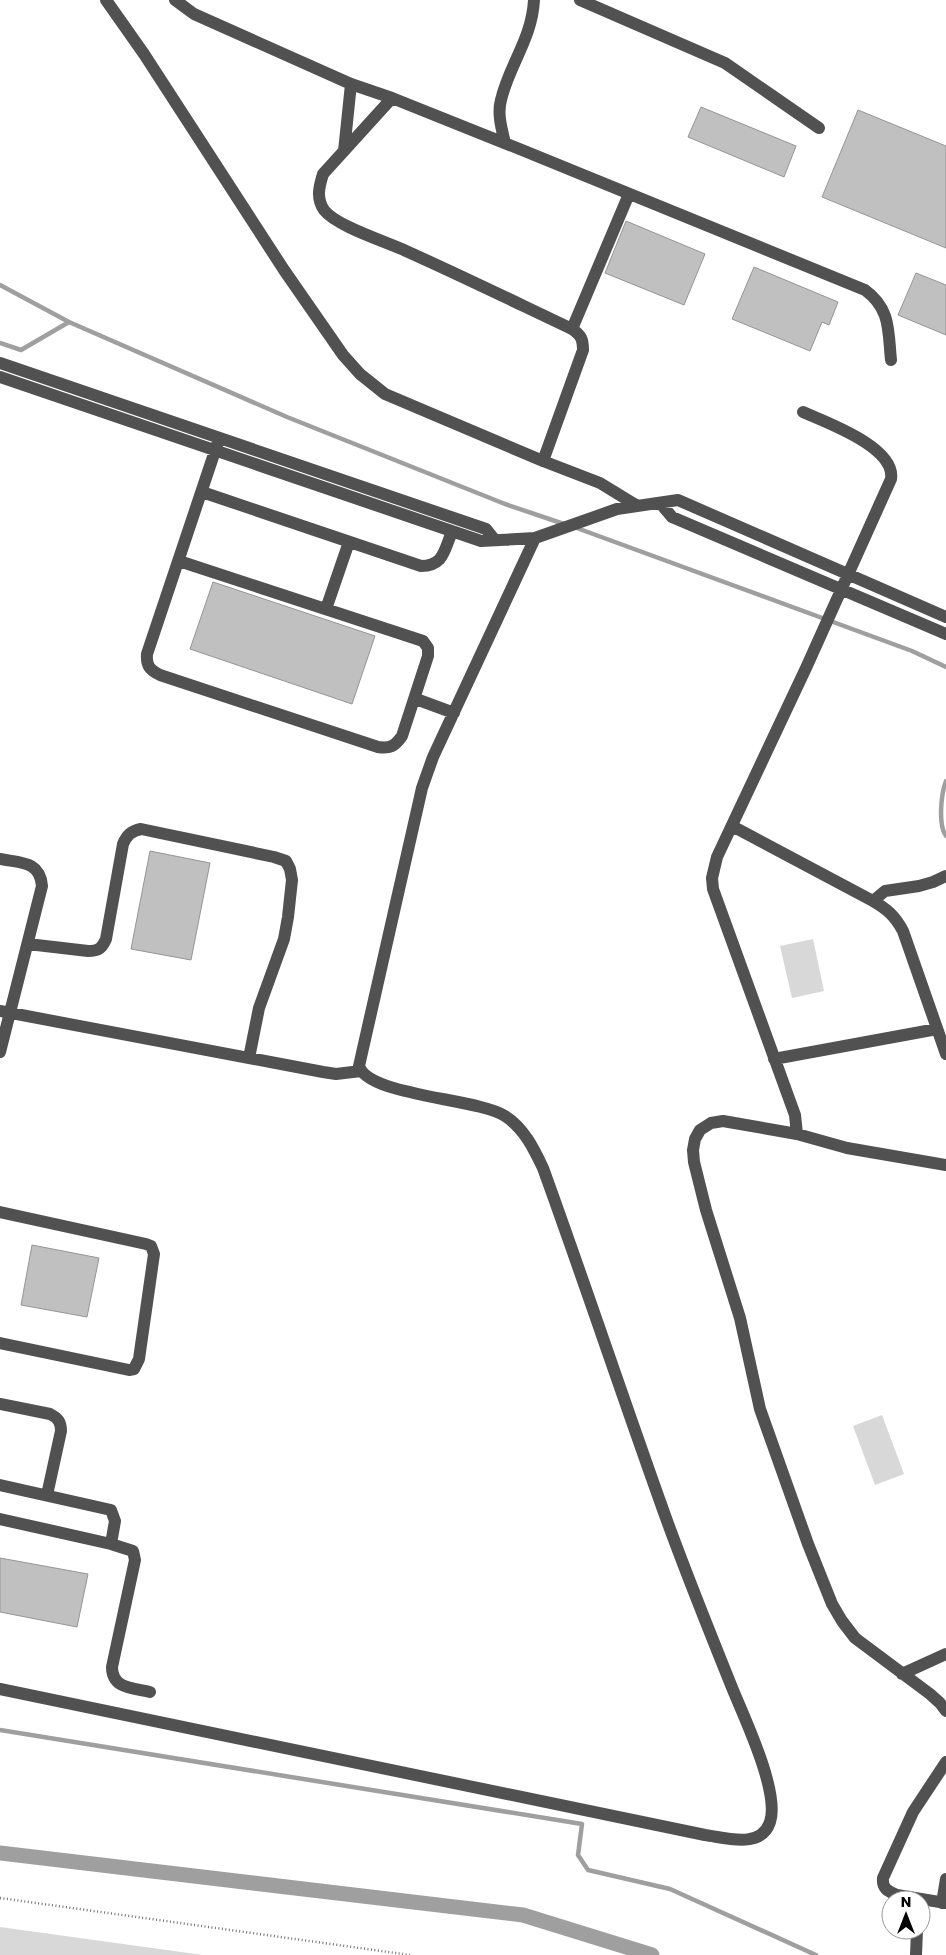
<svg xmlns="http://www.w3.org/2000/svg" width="946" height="1955" viewBox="0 0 946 1955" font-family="Poppins,sans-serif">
<rect width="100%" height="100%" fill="#fff"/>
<path fill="#d8d8d8" d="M813,939l11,52 -32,7 -12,-52z
M882,1415l22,59 -29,11 -22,-59z
M0,1927l203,28h-203z"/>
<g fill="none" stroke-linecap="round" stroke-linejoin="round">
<path stroke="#9f9f9f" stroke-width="4.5" d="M0,285l69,37 218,95 218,87 59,20
M0,343l21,7 48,-28
M574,527l338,124 34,16
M946,781c-5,13 -8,44 0,55
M0,1730l582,94 -4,31 10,15 82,19 146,66"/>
<path stroke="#9f9f9f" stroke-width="15" d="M0,1853l523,62 129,40"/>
</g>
<path fill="#c0c0c0" stroke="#959595" d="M701,107l95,39 -12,31 -96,-40z
M858,110l88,36v102l-124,-51z
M626,221l79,33 -21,51 -79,-32z
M754,267l84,35 -9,23 -7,-3 -12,29 -78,-32z
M916,273l30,12v50l-48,-20z
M213,582l162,54 -23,68 -162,-55z
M150,851l60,12 -19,97 -60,-11z
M32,1245l67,13 -12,59 -66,-12z
M0,1558l88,16 -11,53 -77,-15z"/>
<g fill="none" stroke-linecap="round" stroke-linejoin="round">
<path stroke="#737373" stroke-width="2.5" stroke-dasharray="1 2.5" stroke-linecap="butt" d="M0,1898l410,57"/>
<path stroke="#515151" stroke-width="12" d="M106,0l38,54 140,216 59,85 17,19 25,20 158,67 57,22 36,22
M175,0l19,14 157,70 41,14 130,52 343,140c26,19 23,41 26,70
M580,0l145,63 94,65
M392,98l-69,76c-4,13 -7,24 1,36 12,16 63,32 82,41 56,25 111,52 166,78 9,6 11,10 11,21l-40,111
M505,143c-3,-13 -8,-29 -4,-43 8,-35 31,-61 33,-100
M344,151l7,-67
M572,329l57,-135
M0,363l486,166 8,10
M0,377l481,164 54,-3 82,-29 61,-9 268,117
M202,492l219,74c23,0 23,-16 31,-34
M661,504l11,13 274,117
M179,561l244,80 5,7v8l-26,80c-7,10 -12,13 -24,11l-218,-72c-10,-5 -14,-9 -13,-21l72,-215
M326,609l23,-67
M416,699l38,14
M732,826l141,75c14,8 22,15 30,30l43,123
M0,859c21,4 40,2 42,27l-42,166
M873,901l12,-10 34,-5 14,-4 13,-6
M28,944l60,7c11,0 14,-3 18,-12l17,-95c4,-9 8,-13 18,-15l133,28 12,4 4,8 2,11 -4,37 -4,22 -25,69 -10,50
M0,1011l323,61 13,2 25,-3
M774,1059l163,-30
M797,1134l-2,-19 -82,-226 -1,-11 5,-21 89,-189 85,-189c5,-32 -66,-57 -88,-67
M946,1165l-99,-17 -50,-14 -74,-13 -12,2 -11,7 -5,9 -2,11 1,12 12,48 34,108 20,91 48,135 24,60 10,17 13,17 75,56 10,9 6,8
M0,1212l146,32 5,2 3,8 -15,105 -5,10 -5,1 -129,-27
M0,1404l50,10c8,4 11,8 11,17l-14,64
M0,1485l111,25 4,11 -4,23
M0,1519l111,25 22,7 2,9 -23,107c0,22 21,21 38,25
M902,1674l44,-20
M0,1689l705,146c22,3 56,14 65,-13 10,-29 -25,-103 -37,-132 -23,-57 -46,-114 -67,-172 -42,-117 -81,-234 -123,-350 -9,-19 -19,-40 -38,-52 -28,-18 -137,-20 -146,-50l63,-278 11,-31 102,-219
M946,1762l-33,50 -30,66c-1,10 4,13 14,17l49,8
M942,1903l4,-24
M916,1955l1,-25"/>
</g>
<g transform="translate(906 1915)"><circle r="24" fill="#ffffff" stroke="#999999"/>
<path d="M0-4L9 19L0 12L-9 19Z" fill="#000000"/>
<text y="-8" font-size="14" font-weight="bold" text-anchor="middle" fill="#000000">N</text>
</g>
</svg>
